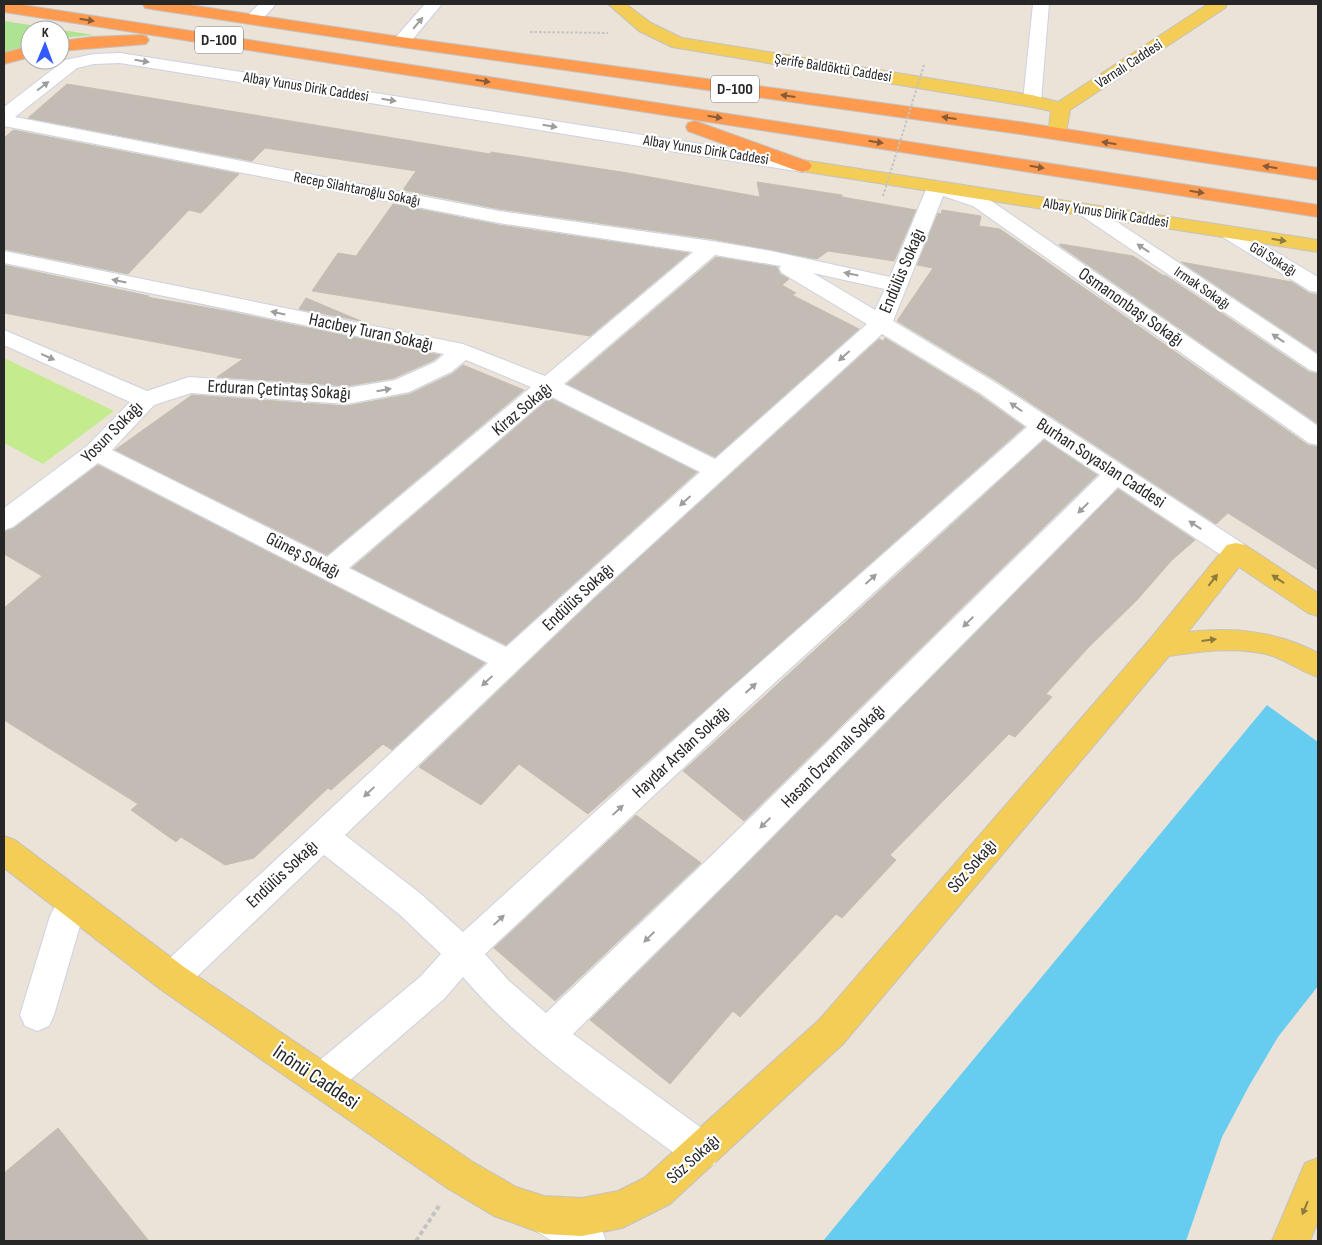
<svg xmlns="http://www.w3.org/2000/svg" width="1322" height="1245" viewBox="0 0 1322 1245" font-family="'Sofia Sans Condensed',sans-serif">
<rect width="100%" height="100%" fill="#ebe2d8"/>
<path fill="#aee392" d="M4,21l90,14 -34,3v-8h-30v15l-26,7z"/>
<path fill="#c4eb8e" d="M4,358l110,53 -71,53 -39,-21z"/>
<path fill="#67cdf0" d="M1267,705l51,37v244l-40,51 -29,49 -27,51 -36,104h-363z"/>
<path fill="#c2bcb5" stroke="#c5beb2" d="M67,84l423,70 1,-2 137,21 132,24 -3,-15 85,13v2l74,13 -22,51 -66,-10 -11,8 -105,-20 -213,-30 -96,-19 13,-19 -151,-23 -13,13 -224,-43z
M13,130l226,44 -38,39 -12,-3 -61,64 -124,-25v-111z
M393,204l106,21 190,28 -99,83 -278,-45 26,-38 18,3z
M942,210l39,6 -2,10 21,3 308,216 10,2v123l-90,-57 -12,11 -219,-143 -100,-60 36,-53 -16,-3 21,-52 3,1z
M1061,244l72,12 31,20 1,-1 144,97 9,2v50l-259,-179z
M716,257l61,10 3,7 9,5 -7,6 14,8 -4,2 67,34 -144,128 -148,-73z
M1181,262l111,20 17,11 9,2v58z
M4,265l145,31 -2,1 79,14 214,44 -6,5 -40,18 -47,8 -130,-9 26,-18 -239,-46z
M306,298l55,23 -62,-12z
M885,338l94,57 45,32 -436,387 -69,-50 -38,41 -62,-38 175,-168 285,-260 4,2z
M463,365l61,25 -197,165 -212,-105 77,-55 155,11 63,-12 42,-20z
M550,398l147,74 -191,173 -154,-77z
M1044,440l53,35 -353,346 -61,-50z
M98,465l387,198 -93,87 -9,-6 -52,46 -3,-2 -74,70 -29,7 -44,-28 -5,5 -45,-32 7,-6 -134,-84v-112l38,-32 -38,-22v-22l10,-4z
M1118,489l77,51 -23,20 -34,39 -51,50 -41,45 6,3 -37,40 -6,-3 -119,121 6,5 -54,58 -6,-4 -96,103 -7,-6 -63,73 -80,-64 142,-141z
M636,815l65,48 -146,138 -61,-53z
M58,1128l91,113h-145v-68z"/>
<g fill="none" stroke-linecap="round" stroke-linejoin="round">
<g stroke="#cdd1e1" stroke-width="2">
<path id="minor" d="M259,4h17l-16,18h-12l-3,-4z
M425,4h17l-35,42 -6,1 -6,-1 -3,-4 3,-4z
M1033,4h16l-8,97 -2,4 -7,2 -7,-2 -2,-4z
M120,53l682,107 7,2 3,4 -3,4 -7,2 -682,-109 -26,1 -17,4 -62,49 484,94 213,30 59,10 119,26 37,-90 3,-4 7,-2 7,2 43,15 331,228v19l-9,-2 -336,-237 -30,-10 -50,125 103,62 249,162 4,7 -4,7 -9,2 -9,-2 -109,-72 -387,391 -158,156 142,104 5,13 -5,13 -13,5 -13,-5c-77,-58 -163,-113 -226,-187l-19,22 -109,94 -13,5 -13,-5 -5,-12 5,-12 111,-92 21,-23 -42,-40 -75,-59 -140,134 -12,5 -12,-5 -5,-11 5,-11 328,-304 -390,-200 -85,64 -9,3v-22l83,-62 43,-44 -126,-57v-15l143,61 42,-14 158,11 48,-8 40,-18 9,-8 -440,-91v-12l459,93 82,32 148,-124 -194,-29 -495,-97v-19l61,-47 29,-6zM715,255l66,11 -2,2 3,5 85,51 -152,135 -151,-75zM813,273l72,16 -10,21zM882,334l98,59 47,34 -300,265 -264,240 -42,-38 -76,-59 248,-237zM466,360l65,27 -204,170 -215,-107 42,-45 37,-12 156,11 62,-12 42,-20zM550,396l150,76 -194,175 -157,-79zM1044,438l56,37 -391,383 -163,155 -37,-32 -24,-27 262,-246z
M1086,204l7,2 225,149v17l-8,-2 -231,-156 -3,-4 3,-4z
M1228,226l7,2 83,49v15l-8,-1 -89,-55 -3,-4 3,-4z
M73,889l11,4 5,10 -7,16 -28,96 -5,11 -12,5 -12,-5 -5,-11 30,-99 12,-23z
M546,1197l13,6 42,24 5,14h-54l-19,-12 -6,-13 6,-13z"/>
</g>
<g stroke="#c3c3c3" stroke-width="2">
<path id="major" d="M608,4h18l25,19 31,15 350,57 26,7 150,-98h19l-2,4 -155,102 -3,17 -2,4 -7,2 -7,-2 -2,-4 2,-16 -19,-4 -360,-60 -33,-16z
M802,160l516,80v12l-523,-82 -3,-4 3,-4z
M1236,543l9,2 73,48v23l-10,-3 -69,-46 -51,65c46,-5 89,-1 130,21v24c-16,-5 -29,-15 -45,-21 -33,-10 -70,-5 -104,0l-326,388 -173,160 -48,24 -40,8 -38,-2 -50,-18 -47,-28 -287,-199 -156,-121v-32l11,4 169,127 289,195 43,25 28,9 38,2 36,-7 26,-13 175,-158 332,-382 76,-93z
M1318,1158v63l-8,20h-38l33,-78z"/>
</g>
<g stroke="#c3c3c3" stroke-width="2">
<path id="highway" d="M4,4h12l1302,201v12l-1314,-205z
M143,4h40l218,33 619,85 298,46v12l-298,-46 -619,-87 -250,-38 -6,-1z
M140,35l6,1 3,4 -3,4 -86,7v-10l32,-4z
M30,46v11l-26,7v-11z
M695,121l114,41 3,4 -3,4 -7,2 -7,-2 -107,-39 -2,-4 2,-4z"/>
</g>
<path stroke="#c3c3c3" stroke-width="2" stroke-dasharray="2.5 2" stroke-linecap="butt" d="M530,32l78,1"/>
<path stroke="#c3c3c3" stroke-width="4" stroke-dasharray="4.5 3" stroke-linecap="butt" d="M416,1241l23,-35"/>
<use href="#minor" fill="#fff" fill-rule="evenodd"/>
<use href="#major" fill="#f3cd55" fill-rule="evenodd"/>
<use href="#highway" fill="#ff9a4e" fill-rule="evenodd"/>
<path stroke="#c3c3c3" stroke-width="2" stroke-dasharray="2.5 2" stroke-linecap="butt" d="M883,196l41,-131"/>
</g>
<defs><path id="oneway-solid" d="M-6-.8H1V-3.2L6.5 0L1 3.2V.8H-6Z" transform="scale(1.25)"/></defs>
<g fill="#885b39">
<use href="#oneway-solid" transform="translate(87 20) rotate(9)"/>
<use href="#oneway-solid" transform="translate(483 81) rotate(9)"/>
<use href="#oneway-solid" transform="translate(788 96) rotate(-172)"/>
<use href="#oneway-solid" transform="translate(715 117) rotate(9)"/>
<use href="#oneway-solid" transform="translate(949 118) rotate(-172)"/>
<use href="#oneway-solid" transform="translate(876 142) rotate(9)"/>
<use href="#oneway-solid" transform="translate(1109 143) rotate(-171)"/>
<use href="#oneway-solid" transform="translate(1037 167) rotate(9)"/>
<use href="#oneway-solid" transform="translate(1270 167) rotate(-171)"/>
<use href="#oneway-solid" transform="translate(1197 192) rotate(9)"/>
</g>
<g fill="#9e9e9e">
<use href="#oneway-solid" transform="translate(418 23) rotate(-50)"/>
<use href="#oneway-solid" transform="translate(142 61) rotate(9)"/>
<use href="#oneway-solid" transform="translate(43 86) rotate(-37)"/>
<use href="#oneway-solid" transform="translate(389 100) rotate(9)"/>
<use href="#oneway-solid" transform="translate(550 126) rotate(9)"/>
<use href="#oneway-solid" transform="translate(1143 248) rotate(-146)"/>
<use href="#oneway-solid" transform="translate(851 274) rotate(-168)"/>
<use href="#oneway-solid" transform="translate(119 281) rotate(-168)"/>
<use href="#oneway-solid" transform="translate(278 313) rotate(-168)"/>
<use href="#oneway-solid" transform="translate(1278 338) rotate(-146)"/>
<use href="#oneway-solid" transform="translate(844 356) rotate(138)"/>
<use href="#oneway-solid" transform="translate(48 357) rotate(24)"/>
<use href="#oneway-solid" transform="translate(384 390) rotate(-10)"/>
<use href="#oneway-solid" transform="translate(1016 407) rotate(-145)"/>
<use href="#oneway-solid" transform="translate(685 501) rotate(138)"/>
<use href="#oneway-solid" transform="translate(1083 508) rotate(135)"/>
<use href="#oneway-solid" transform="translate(1195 525) rotate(-147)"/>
<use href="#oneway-solid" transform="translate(871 579) rotate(-42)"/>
<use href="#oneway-solid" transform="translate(968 622) rotate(135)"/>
<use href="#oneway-solid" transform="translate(487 681) rotate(137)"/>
<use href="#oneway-solid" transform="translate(751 688) rotate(-42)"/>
<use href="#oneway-solid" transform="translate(369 792) rotate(137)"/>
<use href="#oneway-solid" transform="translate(618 810) rotate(-43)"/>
<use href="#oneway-solid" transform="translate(765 823) rotate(135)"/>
<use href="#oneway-solid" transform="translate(499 920) rotate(-43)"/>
<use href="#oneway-solid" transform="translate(649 937) rotate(136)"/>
</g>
<g fill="#8d7a3e">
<use href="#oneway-solid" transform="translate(1279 240) rotate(9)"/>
<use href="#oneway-solid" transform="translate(1278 579) rotate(-146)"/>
<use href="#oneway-solid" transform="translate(1213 580) rotate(-52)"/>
<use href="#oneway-solid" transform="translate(1209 640) rotate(-7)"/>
<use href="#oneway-solid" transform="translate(1305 1208) rotate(112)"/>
</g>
<g text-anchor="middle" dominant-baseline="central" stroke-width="4.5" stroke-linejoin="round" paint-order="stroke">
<g font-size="15" fill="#272727" stroke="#fff">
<text transform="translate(1129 64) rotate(-33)">Varnalı Caddesi</text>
<text transform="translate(833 68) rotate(9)">Şerife Baldöktü Caddesi</text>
<text transform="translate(306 87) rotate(9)">Albay Yunus Dirik Caddesi</text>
<text transform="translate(706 150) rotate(9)">Albay Yunus Dirik Caddesi</text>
<text transform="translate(357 189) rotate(11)">Recep Silahtaroğlu Sokağı</text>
<text transform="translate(1106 213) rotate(9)">Albay Yunus Dirik Caddesi</text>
<text transform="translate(1273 259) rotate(31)">Göl Sokağı</text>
<text transform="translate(1202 288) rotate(34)">Irmak Sokağı</text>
</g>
<g fill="#fff" stroke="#686868" stroke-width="1">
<rect x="195" y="26.5" width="48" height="27" rx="4"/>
<rect x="711" y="75.5" width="48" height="27" rx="4"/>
</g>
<g font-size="16" font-weight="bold" fill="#272727">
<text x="219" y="40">D-100</text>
<text x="735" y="89">D-100</text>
</g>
<g font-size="18" fill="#272727" stroke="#fff">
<text transform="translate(902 271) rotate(-67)">Endülüs Sokağı</text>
<text transform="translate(1131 307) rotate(35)">Osmanonbaşı Sokağı</text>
<text transform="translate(371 332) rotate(12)">Hacıbey Turan Sokağı</text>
<text transform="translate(279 390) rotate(3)">Erduran Çetintaş Sokağı</text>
<text transform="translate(522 409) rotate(-40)">Kiraz Sokağı</text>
<text transform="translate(112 432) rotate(-45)">Yosun Sokağı</text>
<text transform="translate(1101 463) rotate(33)">Burhan Soyaslan Caddesi</text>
<text transform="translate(303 555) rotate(27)">Güneş Sokağı</text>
<text transform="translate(578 597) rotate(-43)">Endülüs Sokağı</text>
<text transform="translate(681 752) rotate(-43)">Haydar Arslan Sokağı</text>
<text transform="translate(833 756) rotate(-45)">Hasan Özvarnalı Sokağı</text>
<text transform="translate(972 866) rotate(-49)">Söz Sokağı</text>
<text transform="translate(282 874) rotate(-43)">Endülüs Sokağı</text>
<text transform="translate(693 1159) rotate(-42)">Söz Sokağı</text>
</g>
<g font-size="21" fill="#272727" stroke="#fff">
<text transform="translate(316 1077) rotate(34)">İnönü Caddesi</text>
</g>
</g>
<rect width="1322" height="1245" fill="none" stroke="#272727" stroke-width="10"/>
<g transform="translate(45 45) rotate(1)"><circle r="24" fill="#ffffff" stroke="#a9a9a9"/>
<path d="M0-4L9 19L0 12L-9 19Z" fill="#325afd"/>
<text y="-8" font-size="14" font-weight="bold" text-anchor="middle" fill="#272727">K</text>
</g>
</svg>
